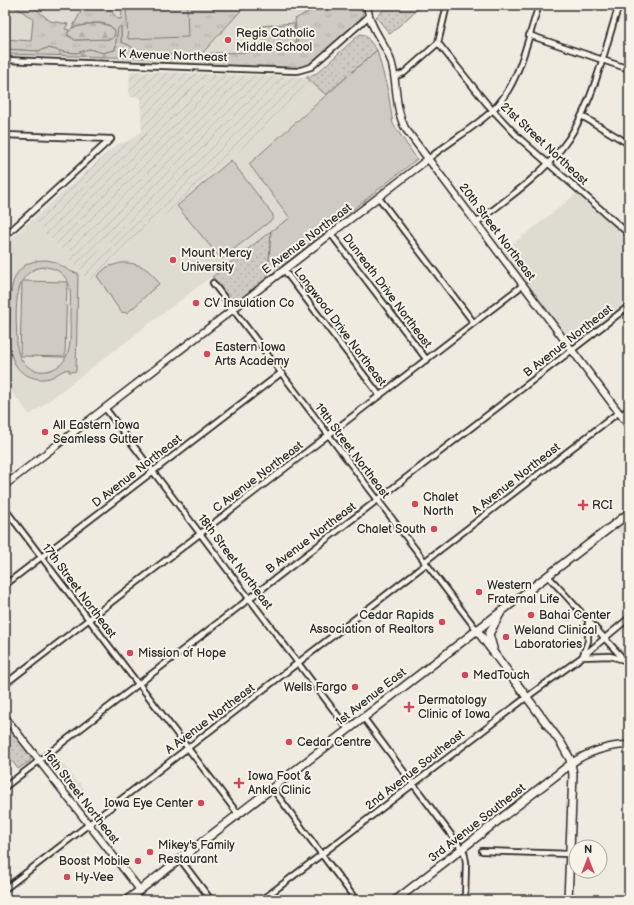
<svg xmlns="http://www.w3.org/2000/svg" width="634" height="905" viewBox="0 0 634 905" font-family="'Balsamiq Sans',sans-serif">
<defs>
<pattern id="industrial-furrows" width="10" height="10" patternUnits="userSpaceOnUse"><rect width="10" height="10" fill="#dedbd1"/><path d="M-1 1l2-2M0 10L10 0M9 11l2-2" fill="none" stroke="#bfbcb4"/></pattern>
<pattern id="grass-tufts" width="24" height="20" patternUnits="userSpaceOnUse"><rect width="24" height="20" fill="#cfcbc2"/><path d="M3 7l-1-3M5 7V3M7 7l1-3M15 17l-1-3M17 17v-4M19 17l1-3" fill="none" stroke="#b2aea7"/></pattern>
<pattern id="forest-firs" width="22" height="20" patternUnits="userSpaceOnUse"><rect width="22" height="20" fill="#cfcbc2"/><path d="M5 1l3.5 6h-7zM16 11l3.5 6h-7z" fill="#b2aea7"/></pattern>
<pattern id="park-dots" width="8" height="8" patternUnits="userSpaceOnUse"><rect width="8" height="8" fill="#cfcbc2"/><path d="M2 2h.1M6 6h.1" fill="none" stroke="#b2aea7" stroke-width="1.8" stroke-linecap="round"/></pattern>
</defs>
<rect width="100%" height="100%" fill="#efebe0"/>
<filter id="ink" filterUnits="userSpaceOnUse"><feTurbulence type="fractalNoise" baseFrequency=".025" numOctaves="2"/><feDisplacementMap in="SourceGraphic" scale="8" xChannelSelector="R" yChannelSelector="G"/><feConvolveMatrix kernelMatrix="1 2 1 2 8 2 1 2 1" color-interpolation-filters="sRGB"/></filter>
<g filter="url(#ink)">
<path fill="#dedbd1" d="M5,5h358v9l-3,5 -49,45 -8,3 -11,1 -287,-11z
M315,85l11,10 -77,69 41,54 -19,13 -241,184 -19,-24 -6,5v-152l28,-25 56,62z
M579,192l50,42v72l-57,44 -72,-96z
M629,513v31l-15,-19z
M59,758l18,25 2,-1 6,8 -9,7 -25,-33z"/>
<path fill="url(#industrial-furrows)" d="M130,71l176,6 9,8 -226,196 -56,-62 83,-74 13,-4 13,-10 -2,-34h-11z"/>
<path fill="url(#grass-tufts)" stroke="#7d7b76" d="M5,5h26l19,16 18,3 -3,5 4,1 -2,5 8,5 36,-1 4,-8c-9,-14 -30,-6 -43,-3l11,-20 -1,-3h24l12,14h3l2,-14h123l-49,54h-14l1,-2 -45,-3 -10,-9 -8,-2v-16l-4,8 -2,15 -12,3 -14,-4 -12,4 -13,-1 -16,-4 -10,3 -33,-2v-10l26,2 2,-22 -16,-11z
M321,5h42v9l-3,5 -49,45 -8,3 -11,1 -80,-3 -3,-2 -1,-6 3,-4 48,-1 39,-5 -3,-28z"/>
<path fill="url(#forest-firs)" stroke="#7d7b76" d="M94,23c9,1 16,1 21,8l-1,5 -3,3 -36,1 -8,-6 5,-6z
M121,26v16l8,3 10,9 43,1 2,2 -1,2 -178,-5v-5l33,2 10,-3 16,4 13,1 12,-4 14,4 12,-3 3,-22z"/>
<path fill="url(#park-dots)" stroke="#7d7b76" d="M389,5h33l-32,29 -14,-17z
M360,34l5,1 12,15 -51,45 -20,-18 11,-4z
M271,231l-3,46 -36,29 -20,-29z
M12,731l19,26 -1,4 -12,8 -13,-17v-15z"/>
<path fill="#cfcbc2" stroke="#7d7b76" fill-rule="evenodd" d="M187,5l1,32 -60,2 -2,-33z
M294,23l2,23 -39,4 -1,-13 6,-1 -1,-10z
M377,50l11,41 5,33 24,35 -149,118 3,-46 19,-13 -41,-54z
M231,160l42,55v4l-52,40 -44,-53z
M46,260c14,1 21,13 32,13l-2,98 -7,1v-3c-11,1 -16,14 -35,9 -28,-8 -25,-36 -24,-59 0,-27 -1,-59 36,-59zM43,267c11,0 20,5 25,15 4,10 2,23 2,33 0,19 4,46 -17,54 -7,3 -15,3 -21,0 -10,-5 -15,-14 -15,-25 0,-25 -8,-73 26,-77z
M121,263c17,-1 30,6 38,21 -12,9 -20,20 -32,29l-6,-1c-9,-12 -15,-24 -24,-36l10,-9z
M22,281l45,1 -2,75 -45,-1z"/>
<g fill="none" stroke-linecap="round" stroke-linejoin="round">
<g stroke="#2b2b2b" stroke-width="8">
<path id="minor" d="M529,35l100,34
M438,43l49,61 32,34 110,96
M5,60l292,11 14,-4 57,-50
M394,77l10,-4 34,-30 9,-38
M582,116l47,28
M5,135l106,4
M428,159c20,-16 44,-30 64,-48 28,-27 35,-71 47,-106
M379,198l95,125
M476,223c29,-23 61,-44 85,-74 31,-38 43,-98 58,-144
M331,234l96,126
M5,236l106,-97
M284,270l96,126
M213,283l263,346
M105,408l243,321
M621,415l8,-6
M5,509l133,175
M424,562l195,-150
M548,576l81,89
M5,585l276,-212
M583,655l5,-14v-19
M582,657l28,-1 14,4
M5,684l518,-399
M139,684l99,130
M363,717l101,135 2,10 -1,38
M5,787l624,-481
M272,788l84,112
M482,851l88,3
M180,859l31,41
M5,889l421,-325
M262,900l265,-203 55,-40 47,-39"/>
</g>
<g stroke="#2b2b2b" stroke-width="9">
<path id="tertiary" d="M367,5c3,25 16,34 24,56 7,22 3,46 14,67l224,298
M5,485l423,-326
M5,717l135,173
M572,763c15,-11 38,-18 57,-18"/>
</g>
<g stroke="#2b2b2b" stroke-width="10">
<path id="secondary" d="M476,629l85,114 9,16 3,15 -5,126
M493,648l-4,-14 12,-22
M396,900l176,-137"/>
</g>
<g stroke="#2b2b2b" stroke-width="10">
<path id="primary" d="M127,900l502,-387"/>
</g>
<use href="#minor" stroke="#f7f3e8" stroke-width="4.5"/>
<use href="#tertiary" stroke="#f7f3e8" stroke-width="6"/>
<use href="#secondary" stroke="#f7f3e8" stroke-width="7"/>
<use href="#primary" stroke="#f7f3e8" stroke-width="7"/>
</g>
</g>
<g fill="#d1495b" stroke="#f7f3e8" stroke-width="1.5">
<circle cx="228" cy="40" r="4"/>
<circle cx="173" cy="260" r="4"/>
<circle cx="196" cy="303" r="4"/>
<circle cx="207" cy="354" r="4"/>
<circle cx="45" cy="432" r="4"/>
<circle cx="415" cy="504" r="4"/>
<path d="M581 499h4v4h4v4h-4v4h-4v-4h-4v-4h4z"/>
<circle cx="434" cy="529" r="4"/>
<circle cx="479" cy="592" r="4"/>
<circle cx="531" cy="615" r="4"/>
<circle cx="442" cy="622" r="4"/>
<circle cx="506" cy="637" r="4"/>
<circle cx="130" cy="653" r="4"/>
<circle cx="465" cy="675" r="4"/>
<circle cx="355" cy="687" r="4"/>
<path d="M407 701h4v4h4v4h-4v4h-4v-4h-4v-4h4z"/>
<circle cx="289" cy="742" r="4"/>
<path d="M237 777h4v4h4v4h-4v4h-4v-4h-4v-4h4z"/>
<circle cx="201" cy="803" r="4"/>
<circle cx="150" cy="852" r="4"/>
<circle cx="138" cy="861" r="4"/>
<circle cx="67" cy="877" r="4"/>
</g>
<g text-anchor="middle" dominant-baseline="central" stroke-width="4" stroke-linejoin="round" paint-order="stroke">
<g font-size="12" fill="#2b2b2b" stroke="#f7f3e8" text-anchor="start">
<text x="236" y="33">Regis Catholic<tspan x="236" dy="14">Middle School</tspan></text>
<text x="181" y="253">Mount Mercy<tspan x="181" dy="14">University</tspan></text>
<text x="204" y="303">CV Insulation Co</text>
<text x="215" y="347">Eastern Iowa<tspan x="215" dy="14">Arts Academy</tspan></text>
<text x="53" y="425">All Eastern Iowa<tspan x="53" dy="14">Seamless Gutter</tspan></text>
<text x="423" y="497">Chalet<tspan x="423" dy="14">North</tspan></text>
<text x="592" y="505">RCI</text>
<text x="426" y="529" text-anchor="end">Chalet South</text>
<text x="487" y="585">Western<tspan x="487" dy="14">Fraternal Life</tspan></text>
<text x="434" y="615" text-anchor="end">Cedar Rapids<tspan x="434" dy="14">Association of Realtors</tspan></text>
<text x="539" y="615">Bahai Center</text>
<text x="514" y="630">Weland Clinical<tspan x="514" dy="14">Laboratories</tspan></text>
<text x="138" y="653">Mission of Hope</text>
<text x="473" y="675">MedTouch</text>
<text x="347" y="687" text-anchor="end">Wells Fargo</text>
<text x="418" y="700">Dermatology<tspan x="418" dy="14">Clinic of Iowa</tspan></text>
<text x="297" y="742">Cedar Centre</text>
<text x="248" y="776">Iowa Foot &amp;<tspan x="248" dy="14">Ankle Clinic</tspan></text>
<text x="193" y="803" text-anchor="end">Iowa Eye Center</text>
<text x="158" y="845">Mikey's Family<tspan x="158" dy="14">Restaurant</tspan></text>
<text x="130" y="861" text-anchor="end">Boost Mobile</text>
<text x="75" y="877">Hy-Vee</text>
</g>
<g font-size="12" fill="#2b2b2b" stroke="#f7f3e8">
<text transform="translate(173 56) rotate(2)">K Avenue Northeast</text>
<text transform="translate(544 144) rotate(43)">21st Street Northeast</text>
<text transform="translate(497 232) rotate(53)">20th Street Northeast</text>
<text transform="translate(307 239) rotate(-37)">E Avenue Northeast</text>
<text transform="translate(387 291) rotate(53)">Dunreath Drive Northeast</text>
<text transform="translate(340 327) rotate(53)">Longwood Drive Northeast</text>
<text transform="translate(568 341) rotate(-38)">B Avenue Northeast</text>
<text transform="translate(352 451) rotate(53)">19th Street Northeast</text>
<text transform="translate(137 471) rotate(-38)">D Avenue Northeast</text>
<text transform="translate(258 477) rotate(-37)">C Avenue Northeast</text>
<text transform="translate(516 479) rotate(-38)">A Avenue Northeast</text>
<text transform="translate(311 538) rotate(-37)">B Avenue Northeast</text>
<text transform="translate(235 562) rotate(53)">18th Street Northeast</text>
<text transform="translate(79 591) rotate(53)">17th Street Northeast</text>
<text transform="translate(371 697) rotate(-38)">1st Avenue East</text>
<text transform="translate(210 719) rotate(-37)">A Avenue Northeast</text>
<text transform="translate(415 770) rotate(-38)">2nd Avenue Southeast</text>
<text transform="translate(81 797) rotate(52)">16th Street Northeast</text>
<text transform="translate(477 823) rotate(-38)">3rd Avenue Southeast</text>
</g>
</g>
<rect width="634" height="905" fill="none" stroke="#f7f3e8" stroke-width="20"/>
<rect x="10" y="10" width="614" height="885" fill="none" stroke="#2b2b2b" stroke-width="1.5" filter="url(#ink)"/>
<g transform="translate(588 859)"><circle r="19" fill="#f7f3e8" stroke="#a5a39c"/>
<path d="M0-3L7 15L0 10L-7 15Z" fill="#d1495b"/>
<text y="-6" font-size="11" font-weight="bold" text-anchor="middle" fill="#2b2b2b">N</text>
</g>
</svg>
